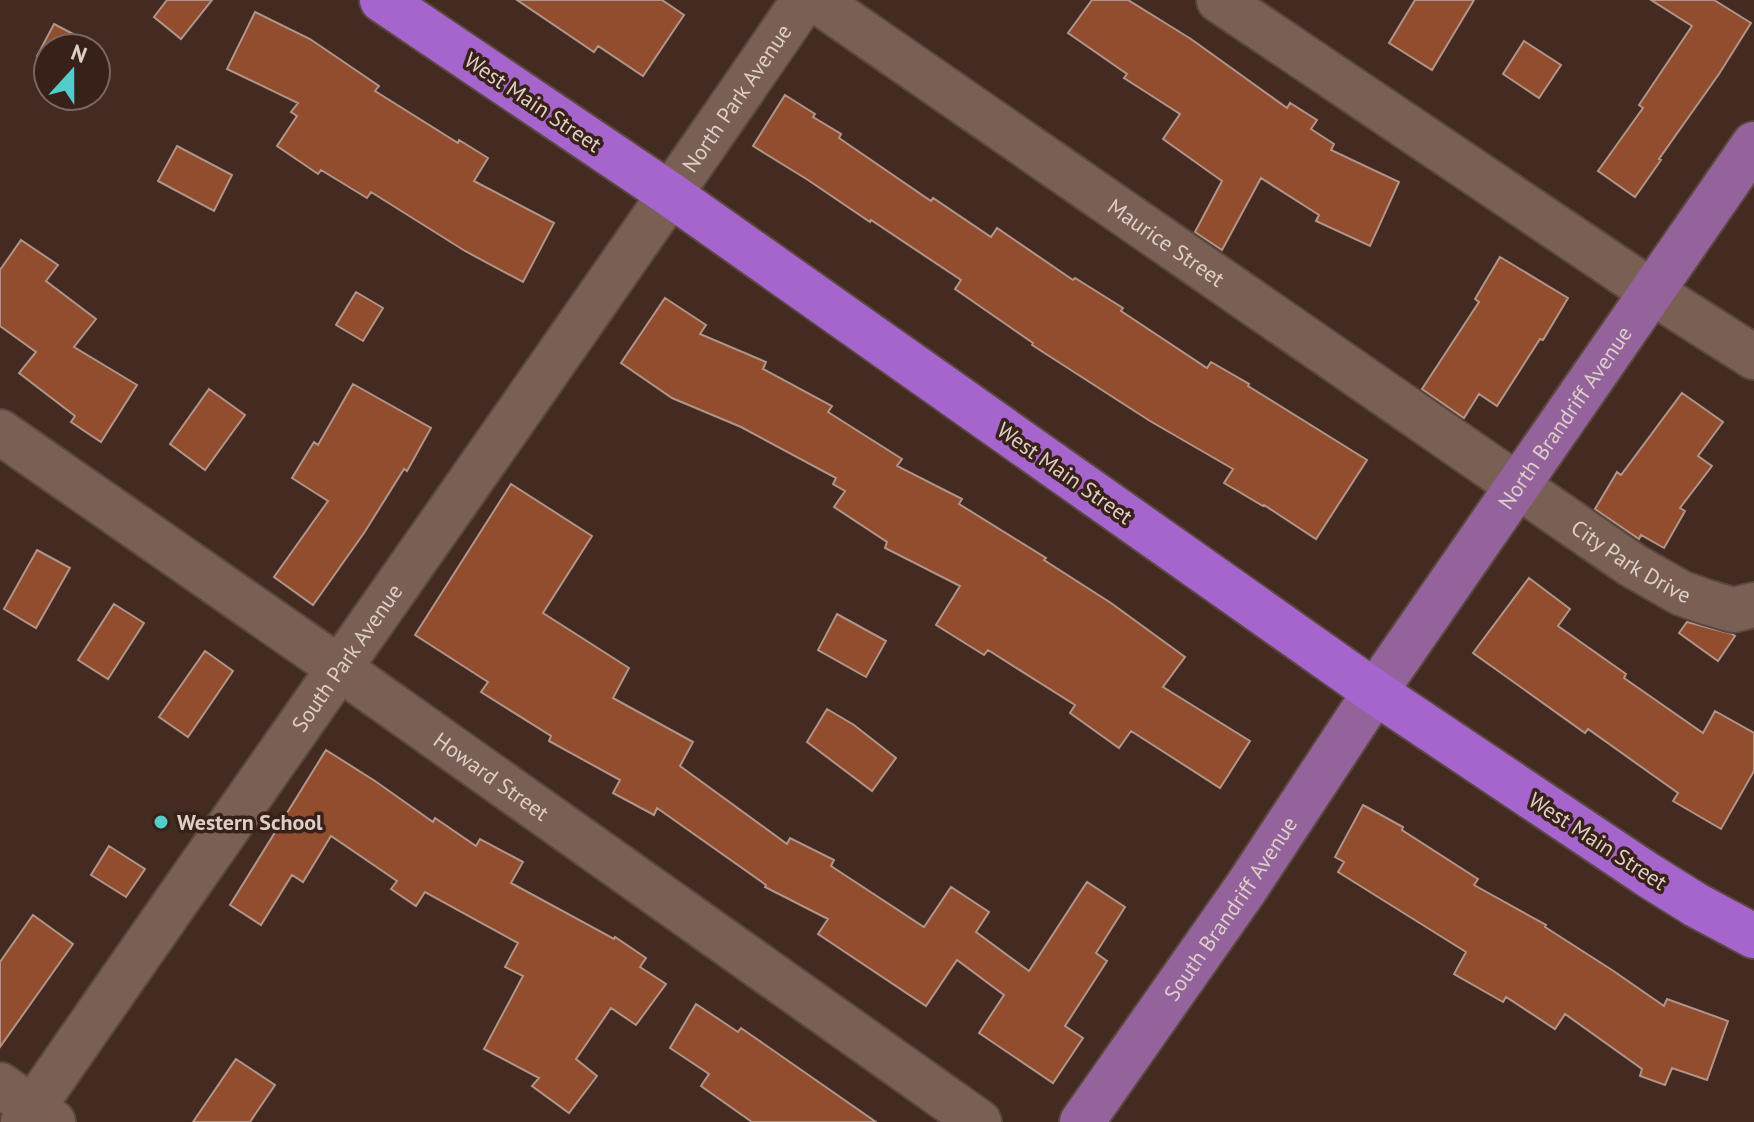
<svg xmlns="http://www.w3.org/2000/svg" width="1754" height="1122" viewBox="0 0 1754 1122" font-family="'PT Sans',sans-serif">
<rect width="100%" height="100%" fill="#432b21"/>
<path fill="#924c2e" stroke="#b19489" stroke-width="2" d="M167,0h45l-31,39 -27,-22z
M517,0h145l22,15 -41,61 -45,-30 -4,6z
M1092,0h36l63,39 96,69 3,-5 27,17 -6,9 23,15 -3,6 68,32 -29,64 -54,-25 3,-6 -58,-37 -39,72 -27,-18 27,-51 -59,-42 17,-25 -56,-36 3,-4 -59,-41z
M1415,0h59l-42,70 -43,-27z
M1651,0h63l37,23 -32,51 -60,85 2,1 -26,37 -37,-26 45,-63 -4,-3 53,-79z
M255,12l55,27 69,47 -4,5 83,52 1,-3 29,18 -14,23 80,42 -31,59 -58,-31 -94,-59 -4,6 -46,-28 -3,4 -41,-28 20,-30 -6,-4 7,-9 -71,-34z
M54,24l44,23 -2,5v-4h-48v14l-11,-6z
M1524,41l37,24 -22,33 -36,-24z
M785,95l30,19 -2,3 28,17 -2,4 92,63 2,-3 58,39 6,-9 76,52 2,-2 48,30 -2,3 86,57 4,-6 38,22 -1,2 119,74 -51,79 -52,-34 -1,1 -39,-23 9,-14 -83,-48 -118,-76 1,-2 -78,-54 6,-9 -90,-60 -1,2 -62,-42 -55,-34z
M177,146l55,29 -18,36 -56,-30z
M21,240l37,25 -12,16 50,38 -22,28 63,38 -36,57 -30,-20 4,-6 -56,-43 17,-21 -36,-26v-56z
M1500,257l68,41 -25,42 -3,-1 -43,67 -18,-12 -15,24 -42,-29 57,-87 -4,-3z
M356,292l27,16 -20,33 -27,-16z
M665,298l41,27 -6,9 66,28 -3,7 69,37 -4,6 74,47 -5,7 65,33 -3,5 87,54 -2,2 67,43 74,54 -22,30 87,54 -30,47 -89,-57 -12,17 -49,-35 5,-8 -87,-55 -4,5 -48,-30 24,-39 -75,-38 2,-6 -53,-35 11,-16 -12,-7 3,-6 -95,-51 -69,-29 -51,-35z
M353,384l78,44 -24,43 -3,-2 -40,64 -51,72 -39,-28 54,-76 -36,-23 22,-36 4,3z
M209,389l36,26 -40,55 -35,-26z
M1682,393l41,29 -25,34 14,10 -32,42 5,3 -21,37 -23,-13 -2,4 -44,-30 22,-37 4,3z
M511,484l81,52 -49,77 86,55 -16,30 80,44 -13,24 107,78 3,-6 44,22 -3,6 93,61 27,-40 38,25 -13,20 53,39 58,-89 38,25 -29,46 11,8 -42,65 18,12 -30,45 -74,-50 25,-38 -47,-35 -31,46 -108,-72 10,-15 -63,-32 1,-2 -109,-77 -3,7 -41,-22 7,-13 -71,-39 2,-5 -70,-44 7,-10 -73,-47z
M37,550l33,18 -34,60 -32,-19z
M1529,578l41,31 -12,17 68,48 -2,4 79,55 12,-22 39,22v38l-33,58 -48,-28 5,-8 -90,-64 -3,4 -112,-80z
M114,604l30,19 -36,56 -30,-19z
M837,614l49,27 -20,36 -48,-27z
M1687,622l45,12 3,2 -17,25 -39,-28z
M205,651l28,20 -45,66 -29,-20z
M827,709l27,16 42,33 -24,33 -65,-49z
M326,750l49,31 58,41 2,-4 41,28 4,-7 43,23 -12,21 103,56 1,-2 31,21 -6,9 26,17 -30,41 -25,-17 -35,51 21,17 -28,37 -37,-27 7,-8 -55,-29 39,-73 -18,-9 13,-24 -93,-51 -9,14 -25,-17 6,-8 -66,-45 -28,46 -11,-7 -31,50 -31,-20z
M1363,805l40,22 -1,3 76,49 -4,6 72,40 -1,2 67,43 52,36 3,-7 61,22 -21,59 -35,-12 -7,17 -25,-9 2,-7 -77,-55 -10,15 -49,-32 -3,5 -49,-28 12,-22 -128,-80 6,-10 -9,-5z
M109,846l36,23 -19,28 -35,-22z
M33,915l40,29 -73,103v-85z
M696,1004l42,28 3,-4 135,94h-124l-51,-36 8,-12 -39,-26z
M236,1059l39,26 -25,37h-57z"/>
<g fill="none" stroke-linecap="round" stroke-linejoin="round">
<g stroke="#5b473f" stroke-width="48">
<g id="minor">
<path id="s1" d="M816,0l816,565 49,28 25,9 27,8 21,-5"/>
<path d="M1219,0l433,292 102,65"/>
<path id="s2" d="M0,432l339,236 640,454"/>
<path d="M0,1085l53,37"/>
<path id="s3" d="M23,1122c259,-375 524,-746 781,-1122"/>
</g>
</g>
<g stroke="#5b473f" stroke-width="48">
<g id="major">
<path id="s4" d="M1082,1122l164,-234 129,-196 379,-548"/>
</g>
</g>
<g stroke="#5b473f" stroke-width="48">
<path id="highway" d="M382,0l289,195 704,497 273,183 48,30 58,31"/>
</g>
<use href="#minor" stroke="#7a5f54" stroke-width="44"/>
<use href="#major" stroke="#94639c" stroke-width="44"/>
<use href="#highway" stroke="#a665cc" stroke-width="44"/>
</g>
<circle fill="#52cdcc" stroke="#382118" stroke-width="3" cx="161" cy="822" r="8"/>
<g text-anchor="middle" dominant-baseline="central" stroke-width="7" stroke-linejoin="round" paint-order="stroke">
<g font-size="22" fill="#ddcec8" stroke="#382118">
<text stroke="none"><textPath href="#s3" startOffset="1248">North Park Avenue</textPath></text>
<text transform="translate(533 102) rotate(34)">West Main Street</text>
<text stroke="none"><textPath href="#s1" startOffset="426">Maurice Street</textPath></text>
<text stroke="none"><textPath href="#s4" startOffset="854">North Brandriff Avenue</textPath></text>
<text transform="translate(1065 473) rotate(35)">West Main Street</text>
<text stroke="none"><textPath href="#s1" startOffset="990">City Park Drive</textPath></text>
<text stroke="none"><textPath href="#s3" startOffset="566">South Park Avenue</textPath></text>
<text stroke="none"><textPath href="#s2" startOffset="600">Howard Street</textPath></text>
<text transform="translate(1598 841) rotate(33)">West Main Street</text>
<text stroke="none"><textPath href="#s4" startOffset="260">South Brandriff Avenue</textPath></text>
</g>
<g font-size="22" font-weight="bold" fill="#ddcec8" stroke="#382118" text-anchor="start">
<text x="177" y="822">Western School</text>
</g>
</g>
<g transform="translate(72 72) rotate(21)"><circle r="38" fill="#382118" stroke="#7a665e" stroke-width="2"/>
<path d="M0-6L14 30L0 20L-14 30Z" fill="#52cdcc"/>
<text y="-12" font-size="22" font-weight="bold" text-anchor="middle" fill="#ddcec8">N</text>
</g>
</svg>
